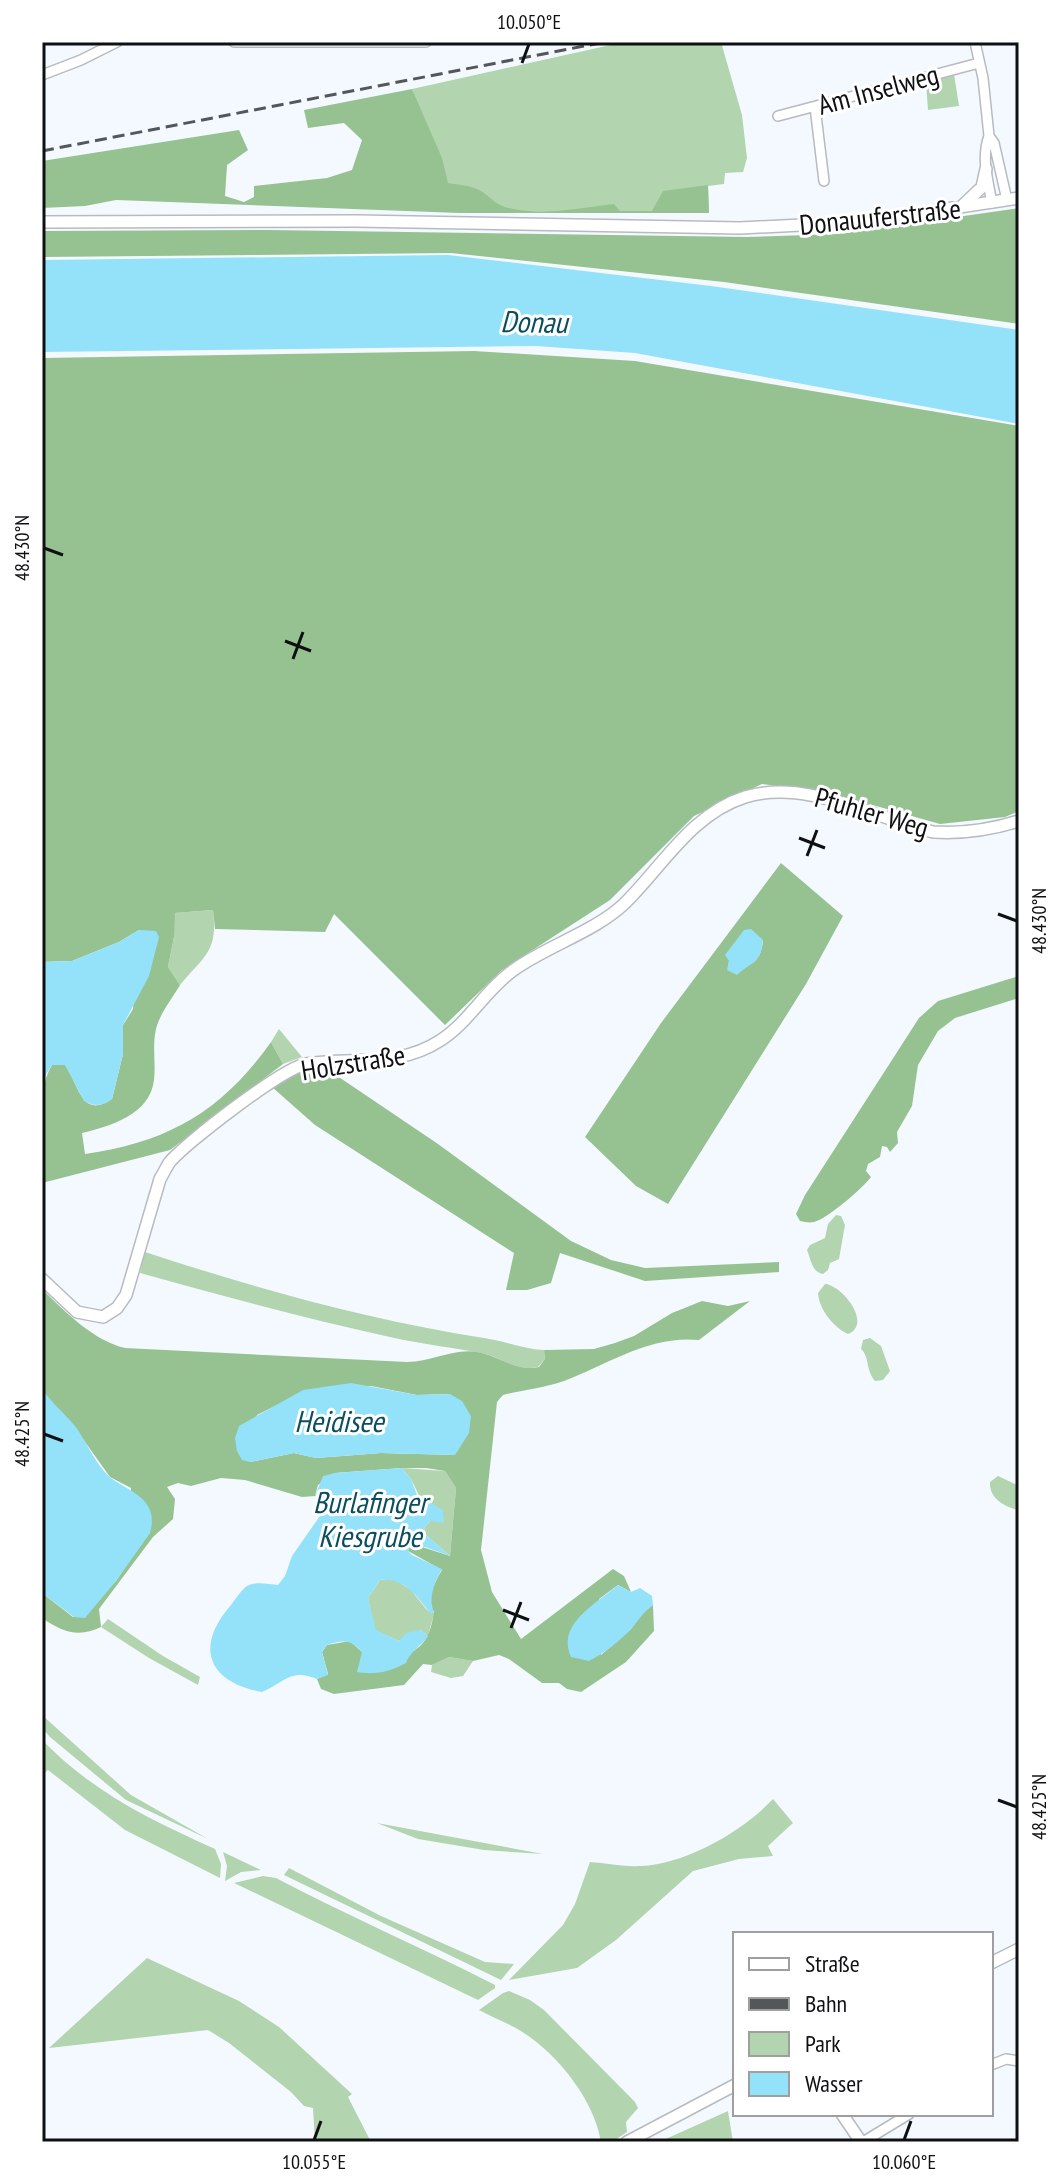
<svg xmlns="http://www.w3.org/2000/svg" width="1061" height="2184" viewBox="0 0 1061 2184" font-family="'PT Sans Narrow',sans-serif">
<rect width="100%" height="100%" fill="#f4f9ff"/>
<path fill="#b2d4af" d="M624,42h97l21,73 5,43 -4,14 -18,1 -1,11 -16,2 1,27 -249,-2 -17,-30 -31,-92z
M954,74l5,32 -31,4 -2,-28z
M213,910c5,42 -8,45 -33,75l-12,-18 6,-30v-24z
M279,1029l23,28 -19,7 -12,-22z
M836,1215l5,1 4,9 -6,34 -9,4 -2,7 -5,4c-11,-2 -12,-14 -16,-24l3,-5 15,-7 3,-14z
M145,1252c110,36 224,68 339,86 21,3 39,11 60,12l1,9 -7,8c-23,5 -35,-10 -57,-14 -30,-6 -61,-9 -91,-16 -84,-18 -167,-41 -250,-64z
M825,1284c17,1 48,40 23,50 -15,-7 -29,-25 -30,-41z
M870,1338l11,8 9,25 -7,9 -8,1c-10,-12 -5,-24 -14,-32l2,-9z
M402,1468l43,3 11,17 -6,68 -24,-21 -2,-7 7,-8 -20,-41z
M998,1476l21,10v24c-15,-3 -30,-12 -29,-28z
M394,1579l17,11 16,20 7,3 -6,23 -7,-6 -22,11 -24,-11 -7,-32 12,-18z
M108,1619l55,37 37,21 -2,8 -49,-27 -48,-31z
M449,1657l24,4 -10,15 -12,2 -20,-6 1,-7z
M42,1715l89,80 77,44 -82,-39 -76,-63 -8,-9z
M42,1740c52,53 107,79 173,109l6,15 -1,14 -95,-48 -77,-60 -6,5z
M773,1799l20,24 -25,23 5,10 -34,3 -46,12 -77,69 -39,28 -68,12 54,-55 12,-21 15,-42c17,1 34,5 51,4 45,-2 102,-35 132,-67z
M377,1823l166,31 -59,-4 -66,-11z
M223,1852l38,18 -20,2 -16,9 2,-15z
M289,1868l92,48 104,46 29,2 -13,16 -217,-105z
M263,1876l13,2c72,38 147,70 219,107v3l-17,12 -244,-117z
M147,1958l92,43 40,26 73,67 -4,3 23,45h-56l-2,-34 -9,-2 -13,-14 -62,-49 -21,-13 -159,18z
M509,1991l21,9 14,10 91,92 3,6 -12,14 1,10 -15,10h-11c-7,-42 -42,-86 -77,-109 -14,-9 -30,-15 -45,-23l24,-17z
M728,2111l5,31h-74z"/>
<path fill="#96c291" fill-rule="evenodd" d="M412,89l30,69 6,25c11,2 21,2 31,7 10,5 15,14 26,17 34,10 75,1 109,-3l6,7h32l11,-20 45,-6 1,28h-250l-343,-13 -31,6 -43,2v-47l197,-31 9,20 -21,15 -2,31 19,6 10,-5v-11l73,-8 25,-8 10,-30 -18,-17 -36,5 -4,-18z
M1019,208v116l-295,-42 -273,-29 -409,4v-26l226,-1 480,7 90,-3z
M474,351l161,10 384,65v385l-14,6 -65,7 -110,-31 -68,-9 -68,32 -84,84 -108,70 -57,55 -111,-111 -9,18 -110,-3 -2,-19 -38,3 -1,24 -6,30 12,18c-8,14 -20,28 -24,44 -4,17 0,34 -2,51 -4,35 -44,46 -72,53l3,21c84,-12 137,-43 186,-112l12,22 -113,86 -128,33c0,-34 -8,-89 10,-118h13c14,19 16,55 47,34l11,-45v-29l10,-16 6,-79 -20,12 -47,19 -30,1v-604z
M781,863l62,53 -37,68 -138,220 -32,-18 -51,-49 76,-114zM763,940c-2,24 -14,27 -35,30l1,-9z
M1019,976v22l-64,20 -17,13 -20,34 -6,41 -15,26 1,11 -8,9 -3,-5 -5,-1 -2,11 -12,7 -2,7 5,6c-8,11 -44,42 -57,45 -5,1 -9,0 -14,-1l-4,-7 9,-19 114,-177 19,-17z
M324,1067l114,77 133,97 40,19 34,8 134,-6v10l-134,9 -85,-28 -9,30 -24,7h-21l8,-37 -199,-128 -43,-38 30,-16z
M42,1289c22,22 52,52 83,59l282,14c25,0 46,-14 70,-10 24,4 38,20 62,15l6,-8 -1,-9 50,-1 21,-6 19,-7 38,-23 30,-12 26,5 22,-5 -51,39c-49,-5 -91,24 -135,41 -20,7 -41,9 -61,14l-6,7 -16,148 11,42 29,47 92,-70 11,7 7,16 -13,-7 -19,14 2,56 30,-26 11,-16 11,-8 1,26 -28,31 -45,30 -14,-3 -8,-6h-17l-33,-24 -10,-4 -26,6 -24,-4 -17,8 -9,-1 -19,21 -70,9 -13,-5 -4,-10 11,-5 -6,-22 5,-7 23,-4 12,11v7c35,-3 64,2 71,-42 2,-10 0,-2 -2,-12 -2,-12 5,-25 11,-35l-34,-19 2,-6h6l34,11 6,-68 -11,-17 -19,-3h-24l-67,5 -17,12 -3,11 -13,1 -57,-17 -24,-2 -30,8 -13,-3 -11,4 8,12 -2,20 -20,18 -54,72 2,18c-22,11 -39,5 -59,-9v-25l31,24 43,-36 14,-21 1,-72 -21,-11 -37,-52 -20,-19 -11,-17zM371,1386l46,9 33,-1 5,61 -74,-2 -65,5 -22,-5 -44,9 7,-47 20,-10z"/>
<path fill="#94e1fa" d="M448,255l263,31 308,44v94l-384,-71 -99,-7 -494,6v-92z
M751,929l12,11c-2,24 -11,21 -26,35l-10,-5 2,-9 -4,-6 19,-25z
M139,930l17,1 3,6 -10,39 -26,49v29l-11,45c-10,7 -17,8 -28,2l-19,-36h-13l-7,11 -3,23v-137l30,-1 47,-19z
M351,1383l66,12 33,-1 12,7 9,15 -2,17 -14,22 -74,-2 -65,5 -22,-5 -44,9 -8,-2 -5,-9 -2,-13 4,-12 64,-36z
M42,1389c10,14 22,24 33,37 12,16 21,40 36,52 12,9 25,13 35,25 7,10 7,19 4,30l-34,48 -31,37 -11,-1 -32,-24z
M402,1468l9,11 6,16 26,15 1,13 -14,-2 -6,7 2,7 24,21 -25,-9 -15,-1 -2,5 4,4 30,14c-8,15 -14,28 -8,44l-3,1c-15,-18 -25,-36 -51,-34l-12,18 8,32 23,11 7,-8 15,-3 7,6c-7,10 -18,16 -22,27 -17,9 -30,12 -49,9l5,-20c-12,-13 -19,-12 -35,-7l-5,7 6,23 -11,4c-26,-11 -32,3 -55,13 -54,-10 -68,-45 -31,-87 4,-5 10,-15 16,-19 9,-5 22,-2 31,-1l7,-9 7,-20 30,-43 -1,-12 -6,-5 8,-20 12,-3z
M618,1585l13,7 9,-4 12,8 1,9c-10,7 -14,15 -22,24 -11,12 -28,25 -42,32l-18,-4c-15,-33 25,-53 47,-72z"/>
<g fill="none" stroke-linecap="round" stroke-linejoin="round">
<g stroke="#b7bbc1" stroke-width="12">
<path id="minor" d="M234,42h192
M975,42l8,36 6,58 5,7 13,57
M42,75l39,-15 36,-18
M815,107l9,74
M778,116l201,-53
M989,136c-8,21 -1,45 3,67
M991,2065l15,-6 13,2
M863,2142l46,-28"/>
</g>
<g stroke="#b7bbc1" stroke-width="14">
<path id="tertiary" d="M961,207l21,-20 4,-18
M42,222l315,-1 383,7 120,-6 159,-24
M42,1279l35,33 26,5 14,-9 9,-13 34,-116c3,-5 6,-11 9,-16 16,-20 114,-95 137,-99 47,-8 91,5 135,-24 28,-18 46,-52 74,-71 34,-24 79,-37 109,-65 38,-37 67,-90 121,-107 61,-19 129,21 188,35 30,2 57,-2 86,-11
M991,1963l28,-14
M842,2114l19,28
M627,2142l108,-57"/>
</g>
<use href="#minor" stroke="#fff" stroke-width="9"/>
<use href="#tertiary" stroke="#fff" stroke-width="11"/>
<path stroke="#54575a" stroke-width="3" stroke-dasharray="12 6" stroke-linecap="butt" d="M42,151l563,-109"/>
</g>
<path fill="none" stroke="#0f1012" stroke-width="3" d="M522,63l7,-19M44,548l19,7M285,641l26,10M293,659l10,-27M799,838l26,10M807,856l10,-26M998,914l19,7M44,1434l19,7M503,1610l26,10M511,1628l10,-26M998,1800l19,7M314,2140l7,-19M904,2140l7,-19"/>
<g text-anchor="middle" dominant-baseline="central" stroke-width="6" stroke-linejoin="round" paint-order="stroke">
<g font-size="28" fill="#0f1012" stroke="#fff">
<text transform="translate(878 89) rotate(-15)">Am Inselweg</text>
<text transform="translate(880 216) rotate(-6)">Donauuferstraße</text>
<text transform="translate(872 812) rotate(16)">Pfuhler Weg</text>
<text transform="translate(353 1062) rotate(-9)">Holzstraße</text>
</g>
<g font-size="30" font-style="italic" fill="#0a4e5f" stroke="#fff">
<text transform="translate(534 321) rotate(1)">Donau</text>
<text x="339" y="1420">Heidisee</text>
<text x="370" y="1501">Burlafinger<tspan x="370" dy="34">Kiesgrube</tspan></text>
</g>
</g>
<rect width="1061" height="2184" fill="none" stroke="#ffffff" stroke-width="88"/>
<rect x="733" y="1932" width="260" height="184" fill="#ffffff" stroke="#9f9fa0" stroke-width="2"/>
<rect x="749" y="1958" width="40" height="12" fill="#ffffff" stroke="#9f9fa0" stroke-width="2"/>
<text x="805" y="1972" font-size="24" fill="#0f1012">Straße</text>
<rect x="749" y="1998" width="40" height="12" fill="#54575a" stroke="#9f9fa0" stroke-width="2"/>
<text x="805" y="2012" font-size="24" fill="#0f1012">Bahn</text>
<rect x="749" y="2032" width="40" height="24" fill="#b2d4af" stroke="#9f9fa0" stroke-width="2"/>
<text x="805" y="2052" font-size="24" fill="#0f1012">Park</text>
<rect x="749" y="2072" width="40" height="24" fill="#94e1fa" stroke="#9f9fa0" stroke-width="2"/>
<text x="805" y="2092" font-size="24" fill="#0f1012">Wasser</text>
<rect x="44" y="44" width="973" height="2096" fill="none" stroke="#0f1012" stroke-width="3"/>
<g font-size="20" text-anchor="middle" fill="#0f1012">
<text x="529" y="29">10.050°E</text>
<text transform="translate(22 548) rotate(-90)" y="7">48.430°N</text>
<text transform="translate(1039 921) rotate(-90)" y="7">48.430°N</text>
<text transform="translate(22 1434) rotate(-90)" y="7">48.425°N</text>
<text transform="translate(1039 1807) rotate(-90)" y="7">48.425°N</text>
<text x="314" y="2169">10.055°E</text>
<text x="904" y="2169">10.060°E</text>
</g>
</svg>
